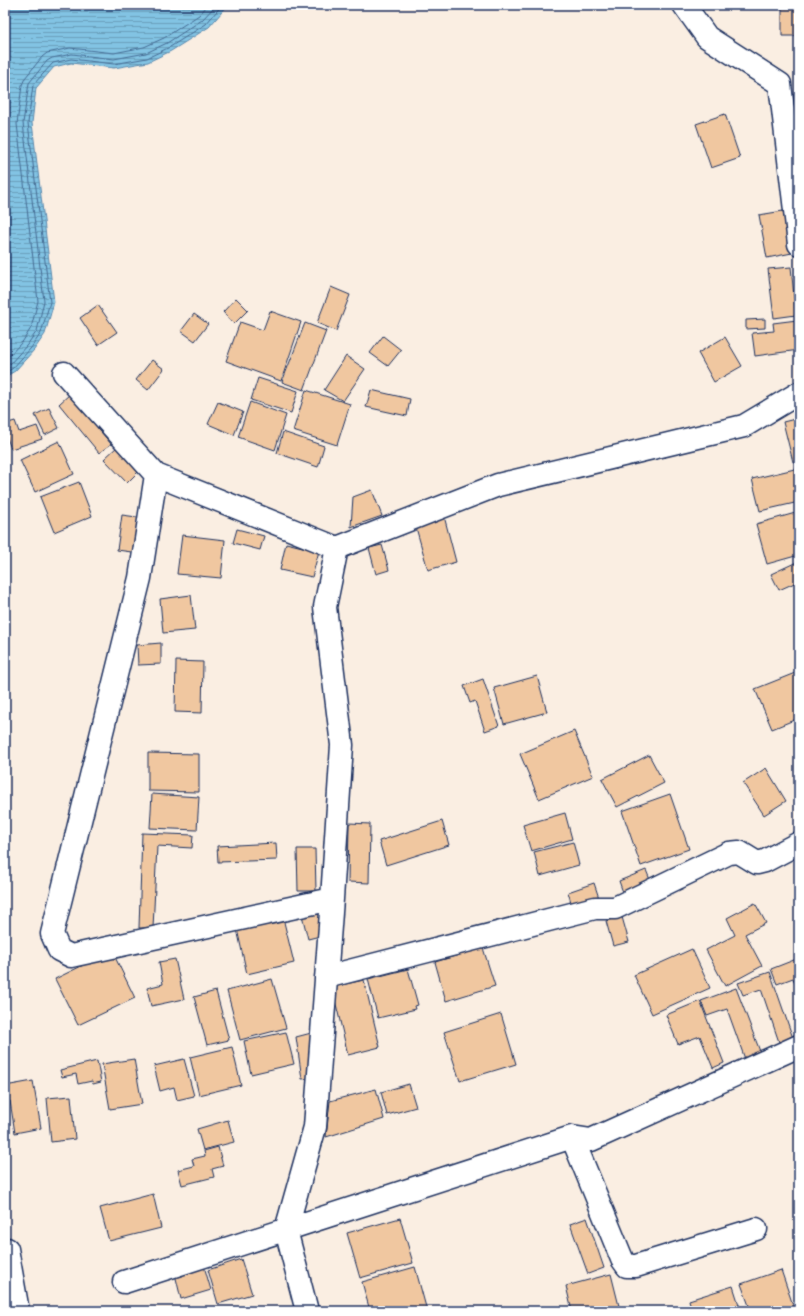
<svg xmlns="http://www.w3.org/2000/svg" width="804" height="1316" viewBox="0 0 804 1316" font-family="Dekko,sans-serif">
<defs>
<pattern id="water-rules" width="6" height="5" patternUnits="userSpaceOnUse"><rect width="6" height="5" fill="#82c3e3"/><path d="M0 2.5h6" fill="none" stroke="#6a9fbb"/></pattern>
</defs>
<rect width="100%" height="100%" fill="#faeee2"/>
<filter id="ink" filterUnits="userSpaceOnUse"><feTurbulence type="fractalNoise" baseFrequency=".025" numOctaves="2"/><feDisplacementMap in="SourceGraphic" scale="8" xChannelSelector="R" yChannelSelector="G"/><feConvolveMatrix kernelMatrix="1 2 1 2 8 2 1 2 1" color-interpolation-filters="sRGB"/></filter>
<g filter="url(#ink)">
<path fill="url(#water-rules)" stroke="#5988ae" d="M5,5h223l-19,22 -38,24 -23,11 -34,6 -43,-5 -17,4 -18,21 -4,35 22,179 -9,32 -11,16 -19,21 -10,6z"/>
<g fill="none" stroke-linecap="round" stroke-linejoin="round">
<path stroke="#446a93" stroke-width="1" d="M5,360l18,-19 8,-13 7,-27 -21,-177 5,-39 3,-7 17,-21 5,-4 23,-5 44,5 30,-6 20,-9 35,-23 9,-10
M5,367l5,-3 17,-19 10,-14 7,-30 -21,-178 6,-40 18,-22 5,-3 20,-4 42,5 32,-6 21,-10 35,-23 14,-15
M5,373l8,-5 18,-20 10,-15 9,-31 -22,-179 5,-38 20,-22 18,-4 43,5 33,-6 23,-11 36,-23 16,-19"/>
</g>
<path fill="#f0c7a0" stroke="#1b2f5e" d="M782,5h17v31h-17z
M725,114l15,44 -29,10 -15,-44z
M783,211l9,42 -25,5 -8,-43z
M791,267l5,48 -22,3 -6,-49z
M331,287l19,8 -14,36 -19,-8z
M236,298l12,12 -14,14 -11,-12z
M98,305l19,27 -19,13 -18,-27z
M270,311l31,11 -20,59 -55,-20 14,-39 23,8z
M194,314l14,10 -13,17 -14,-10z
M765,319v9l-19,1v-9z
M797,320l2,30 -44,6 -3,-23 22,-2 -1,-8z
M305,323l21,8 -22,59 -22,-8z
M383,336l18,14 -13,16 -18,-13z
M725,337l17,29 -28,16 -16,-29z
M346,356l19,13 -22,32 -19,-11z
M152,360l12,9 -16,21 -12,-10z
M258,378l40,13 -7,22 -40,-13z
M306,390l44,14 -13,41 -44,-14z
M371,390l39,9 -3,17 -41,-9z
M70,394l41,50 -12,9 -40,-49z
M218,402l25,10 -9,23 -26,-11z
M250,402l36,13 -11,35 -37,-13z
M49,408l10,20 -14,7 -10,-20z
M799,418v42l-6,2 -10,-40z
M15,421l4,11 18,-6 5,13 -31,10 -6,-17v-8z
M283,432l41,14 -6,21 -41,-14z
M59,441l15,33 -39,18 -15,-32z
M118,446l23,23 -14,14 -23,-24z
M799,468v34l-39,9 -8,-32z
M79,482l13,34 -38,16 -14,-35z
M372,490l10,26 -31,11 2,-30z
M799,512v43l-32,9 -11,-40z
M122,515l22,3 -5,35 -22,-3z
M444,516l12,46 -28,8 -13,-46z
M237,529l27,7 -4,14 -27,-7z
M182,535l43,5 -4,38 -44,-4z
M286,543l33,8 -7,26 -32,-7z
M382,545l7,25 -13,4 -7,-26z
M799,561v20l-20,9 -8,-16z
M191,595l4,35 -32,3 -3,-34z
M161,643v21l-23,1 -1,-20z
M176,661l27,1 -1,51 -27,-1z
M795,673l4,9v36l-27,11 -17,-40z
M537,676l10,36 -43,12 -10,-36z
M483,679l16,47 -14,5 -10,-30 -5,2 -6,-17z
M574,731l19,45 -54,23 -19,-45z
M148,753l51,1v38l-51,-1z
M649,755l15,28 -47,24 -15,-28z
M766,768l20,33 -22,14 -21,-32z
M152,794l47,3 -2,33 -47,-2z
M670,794l19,55 -48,17 -19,-55z
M565,813l7,26 -41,12 -8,-26z
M442,821l7,24 -63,20 -7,-24z
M349,823l21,1 -1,59 -21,-1z
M142,833l51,2 -1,13 -35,-2 -4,82h-14z
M573,842l6,23 -39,11 -6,-24z
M276,843l1,17 -59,2 -1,-16z
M297,849h18l1,42h-18z
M646,870l7,17 -28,11 -6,-17z
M594,883l6,18 -27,8 -5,-17z
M755,903l11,20 -21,11 17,32 -37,20 -19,-36 29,-15 -8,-17z
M325,911l-1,24 -16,4 -6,-24z
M622,917l7,25 -16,4 -7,-25z
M283,918l11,45 -47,11 -10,-45z
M483,948l12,38 -49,15 -11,-39z
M692,949l18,39 -58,26 -18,-39z
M112,951l23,47 -57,27 -23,-46z
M799,958v36l-6,-16 -16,6 -6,-15z
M175,959l9,40 -33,7 -4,-18 16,-4 -4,-22z
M408,969l10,36 -3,1 1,3 -38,9 -10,-39z
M770,972l24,69 -14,4 -19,-56 -18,6 -5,-12z
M272,979l14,49 -46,12 -13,-49z
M364,980l16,67 -32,8 -16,-68z
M736,988l25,66 -16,5 -18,-50 -20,7 -6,-15z
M216,991l13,49 -22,5 -13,-48z
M700,1001l24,62 -11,5 -13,-32 -22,8 -12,-29z
M501,1014l15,50 -56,17 -16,-49z
M319,1031l-5,47 -12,1 -6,-42z
M286,1032l8,32 -43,10 -7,-33z
M232,1047l9,38 -42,10 -9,-38z
M134,1059l8,45 -32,5 -8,-45z
M184,1059l10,37 -17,4 -3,-13 -14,4 -6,-25z
M97,1061l4,21 -8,2 -1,-3 -14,3 -2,-10 -14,3 -2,-7z
M33,1081l8,47 -26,5 -5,-32 -5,1v-16z
M409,1084l7,23 -29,8 -6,-23z
M376,1089l8,30 -58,18 4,-36z
M71,1096l4,43 -24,3 -4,-44z
M228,1120l6,22 -31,8 -6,-21z
M218,1147l5,19 -11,3 2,8 -32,8 -4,-15 16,-4 -2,-7 13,-3 -1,-5z
M153,1194l8,34 -52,13 -9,-33z
M400,1218l13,45 -53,15 -13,-45z
M587,1218l17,50 -16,6 -18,-50z
M241,1259l11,35 -34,10 -10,-34z
M204,1266l7,24 -30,9 -6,-25z
M415,1267l12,44h-57l-8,-29z
M781,1270l14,41h-44l-10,-27z
M611,1274l9,36 -48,1 -6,-25z
M733,1286l8,25h-49l-3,-11z"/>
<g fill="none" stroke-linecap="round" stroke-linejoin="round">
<g stroke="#1b2f5e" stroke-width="25">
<path id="minor" d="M64,373l92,102 181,73
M156,475l-16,103 -88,356 7,16 12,6 261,-57
M326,977l269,-69h20l114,-55 10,-1 18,11 8,-2 34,-18
M572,1137l50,122 5,7h9l120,-37
M7,1249l11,62
M124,1282l448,-145 19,3 208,-94
M307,1311l-21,-81 29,-103 17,-228 10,-154 -17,-138 12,-59 161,-63 246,-59 55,-33"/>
</g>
<g stroke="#1b2f5e" stroke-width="25">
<path id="tertiary" d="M684,5l23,32 73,47 19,160"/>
</g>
<use href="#minor" stroke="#fff" stroke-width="22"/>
<use href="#tertiary" stroke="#fff" stroke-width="22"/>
</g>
</g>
<rect width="804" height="1316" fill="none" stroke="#fff" stroke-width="20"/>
<rect x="10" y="10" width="784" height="1296" fill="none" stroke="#1b2f5e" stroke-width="1.5" filter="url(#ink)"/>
</svg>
